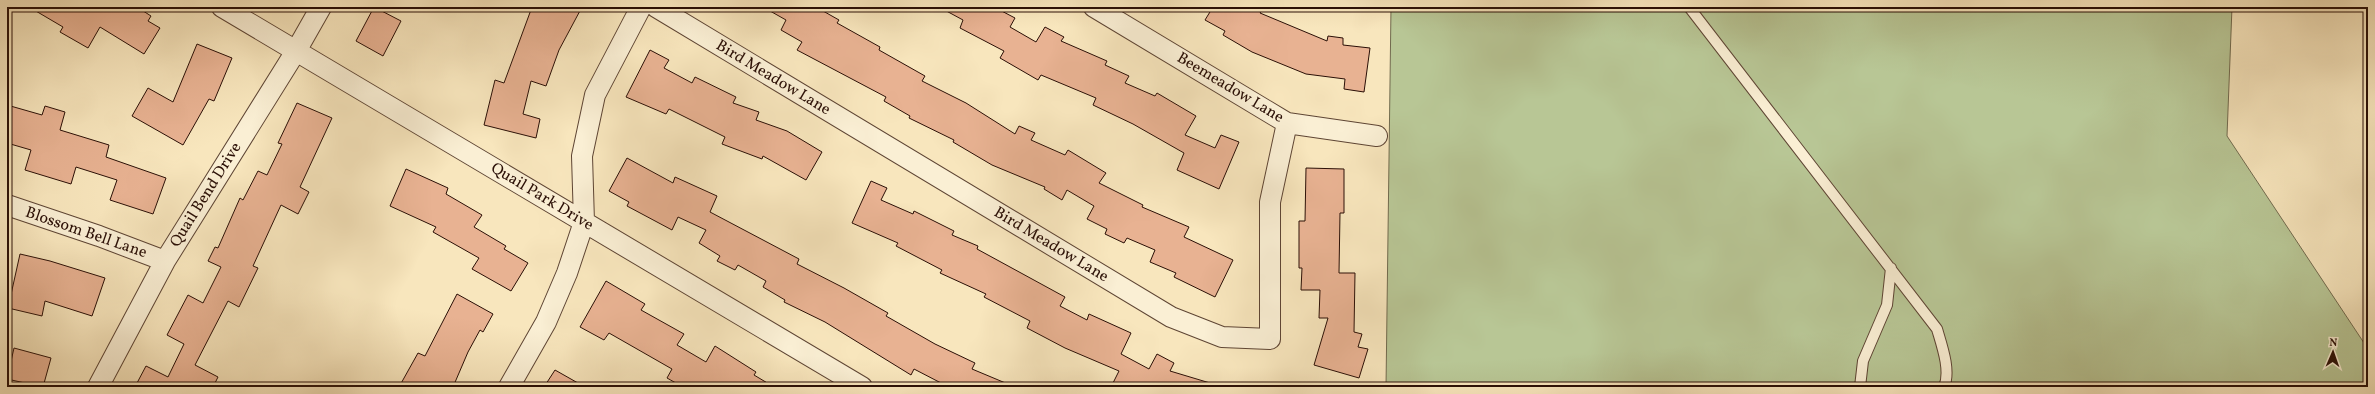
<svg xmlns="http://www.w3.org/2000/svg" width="2375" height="394" viewBox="0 0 2375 394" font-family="Vollkorn,serif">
<rect width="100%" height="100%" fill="#f8e6bd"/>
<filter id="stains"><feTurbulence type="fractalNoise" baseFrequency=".005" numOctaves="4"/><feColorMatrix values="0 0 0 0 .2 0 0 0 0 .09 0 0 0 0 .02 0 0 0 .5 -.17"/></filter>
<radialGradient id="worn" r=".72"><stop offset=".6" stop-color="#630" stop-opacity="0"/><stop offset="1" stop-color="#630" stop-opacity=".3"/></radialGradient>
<path fill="#b8c695" stroke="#716a4e" d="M1391,7h841l-5,129 141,213v38h-982z"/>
<path fill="#e8b292" stroke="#2a0f06" d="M29,7h108l14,9 -3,5 12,7 -16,26 -44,-27 -12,21 -28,-16 3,-5z
M374,7l27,14 -18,35 -27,-15z
M532,7h50l-23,43 -13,36 -15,-5 -8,33 17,5 -4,19 -52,-13 11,-45 9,3z
M763,7h53l23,13 -2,3 43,24 -1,3 46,26 -3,5 44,22 49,31 4,-8 16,7 -4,7 34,15 3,-5 38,23 -7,10 44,22 -1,2 47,20 -5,10 49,23 -18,37 -41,-20 2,-4 -26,-11 5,-12 -28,-12 -3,5 -19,-9 2,-5 -20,-10 7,-13 -27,-16 -5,10 -18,-11 1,-2 -53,-22 -39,-23 1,-2 -45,-22 1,-2 -26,-15 2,-4 -89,-47 5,-8 -21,-12 5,-10z
M939,7h55l21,11 -5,9 26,15 9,-15 19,10 -3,4 46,20 -2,4 24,11 -4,7 30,13 2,-3 39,23 -11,19 30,13 6,-13 18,7 -20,47 -42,-19 7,-17 -51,-29 -40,-19 3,-7 -55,-23 -3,5 -38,-22 4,-7 -44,-23 3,-8z
M1213,7h51l-4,6 67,28 1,-5 15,2v7l27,3 -6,44 -20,-3 1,-10 -39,-5 -54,-22 -29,-17 2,-4 -20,-11z
M197,44l35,14 -18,43 -5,-2 -26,46 -51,-29 16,-28 25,14z
M650,50l19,10 -5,8 28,15 3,-6 41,20 -3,6 26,9 -3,8 31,11 35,21 -16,28 -43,-24 -1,3 -40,-15 3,-7 -56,-28 -3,5 -40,-17z
M297,103l35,15 -32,69 9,5 -11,22 -17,-9 -28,61 5,2 -19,39 -11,-6 -33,64 23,12 -5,10h-67l-9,-4 9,-17 22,11 16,-33 -17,-9 21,-40 15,8 18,-36 -13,-6 7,-14 3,1 22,-50 3,2 15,-29 9,4 15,-31 -4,-1z
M7,105l35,10 3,-9 20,6 -5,18 49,15 -3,12 60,21 -13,36 -43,-14 7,-20 -41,-13 -5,17 -46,-14 6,-20 -24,-7z
M627,158l46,25 2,-6 42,19 -7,16 89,47 -2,5 47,24 44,25 -2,3 49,28 40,19 -3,6 43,18h-76l2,-4 -27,-14 -3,6 -86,-53 -41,-20 1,-2 -22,-13 3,-6 -28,-16 -3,5 -18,-9 3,-5 -21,-13 7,-13 -28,-13 -6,13 -45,-24 2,-4 -20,-11z
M1306,168l38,1v44h-4l-1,60h16l-1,59 8,2 -4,13 10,2 -9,29 -45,-13 14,-47h-9l1,-28h-19l1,-22h-3v-47h6z
M406,169l42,19 -2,6 36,21 -8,12 32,19 -2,3 24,14 -17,28 -39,-22 7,-11 -46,-26 3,-5 -46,-21z
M871,181l16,7 -6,12 32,14 1,-3 40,20 -2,4 26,11 -1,3 88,48 -5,9 27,14 2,-6 42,19 -10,21 28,15 8,-15 17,9 -4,8 40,12 -1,4h-98l8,-16 -54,-23 -38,-20 3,-7 -46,-24 2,-3 -46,-21 2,-3 -46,-24 2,-3 -46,-20z
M20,254l30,7 55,17 -13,38 -47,-15 -3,15 -34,-8z
M606,281l39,23 -4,6 43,24 -7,11 29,17 9,-16 41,26 -2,3 20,12h-91l-16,-9 5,-9 -63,-36 -5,7 -24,-13z
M457,294l36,20 -10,18 -3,-2 -12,22 -15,35h-54l19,-34 7,3z
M14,348l37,10 -8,29 -36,-8z
M555,370l30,17h-41z"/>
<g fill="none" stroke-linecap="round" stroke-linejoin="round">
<g stroke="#5e4534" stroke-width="12">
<path id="service" d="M1689,7l248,322c5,17 14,42 7,58
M1860,387l3,-26 24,-56 4,-37"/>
</g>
<g stroke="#5e4534" stroke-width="22">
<path id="minor" d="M222,7l640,380
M656,7l515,310 51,20 48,2v-137l17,-79
M1094,7l193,116 90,13
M7,205l92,31 66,25
M98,387l67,-126 131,-210 25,-44
M509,387l37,-65 21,-49 17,-51 -2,-66 13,-61 46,-88"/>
</g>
<use href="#service" stroke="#faefd4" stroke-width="10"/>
<use href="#minor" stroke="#faefd4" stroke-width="20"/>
</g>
<g text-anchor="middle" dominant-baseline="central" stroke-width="4" stroke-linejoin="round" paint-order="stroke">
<g font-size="16" fill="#2a0f06" stroke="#faefd4">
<text transform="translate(773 78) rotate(31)">Bird Meadow Lane</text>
<text transform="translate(1230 88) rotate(31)">Beemeadow Lane</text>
<text transform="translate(206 195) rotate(-58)">Quail Bend Drive</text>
<text transform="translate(542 197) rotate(31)">Quail Park Drive</text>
<text transform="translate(86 233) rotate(19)">Blossom Bell Lane</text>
<text transform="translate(1051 245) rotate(31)">Bird Meadow Lane</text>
</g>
</g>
<rect width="2375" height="394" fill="none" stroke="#f8e6bd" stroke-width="24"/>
<rect x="8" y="8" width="2359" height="378" fill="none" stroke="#2a0f06" stroke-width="2"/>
<rect x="12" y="12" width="2351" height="370" fill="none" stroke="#2a0f06"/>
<g transform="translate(2333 352) rotate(2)" stroke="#faefd4" stroke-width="3" paint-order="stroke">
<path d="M0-3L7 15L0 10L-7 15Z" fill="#2a0f06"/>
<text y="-6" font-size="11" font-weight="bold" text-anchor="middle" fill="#2a0f06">N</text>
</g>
<rect width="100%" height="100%" filter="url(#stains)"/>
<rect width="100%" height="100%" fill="url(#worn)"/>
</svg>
